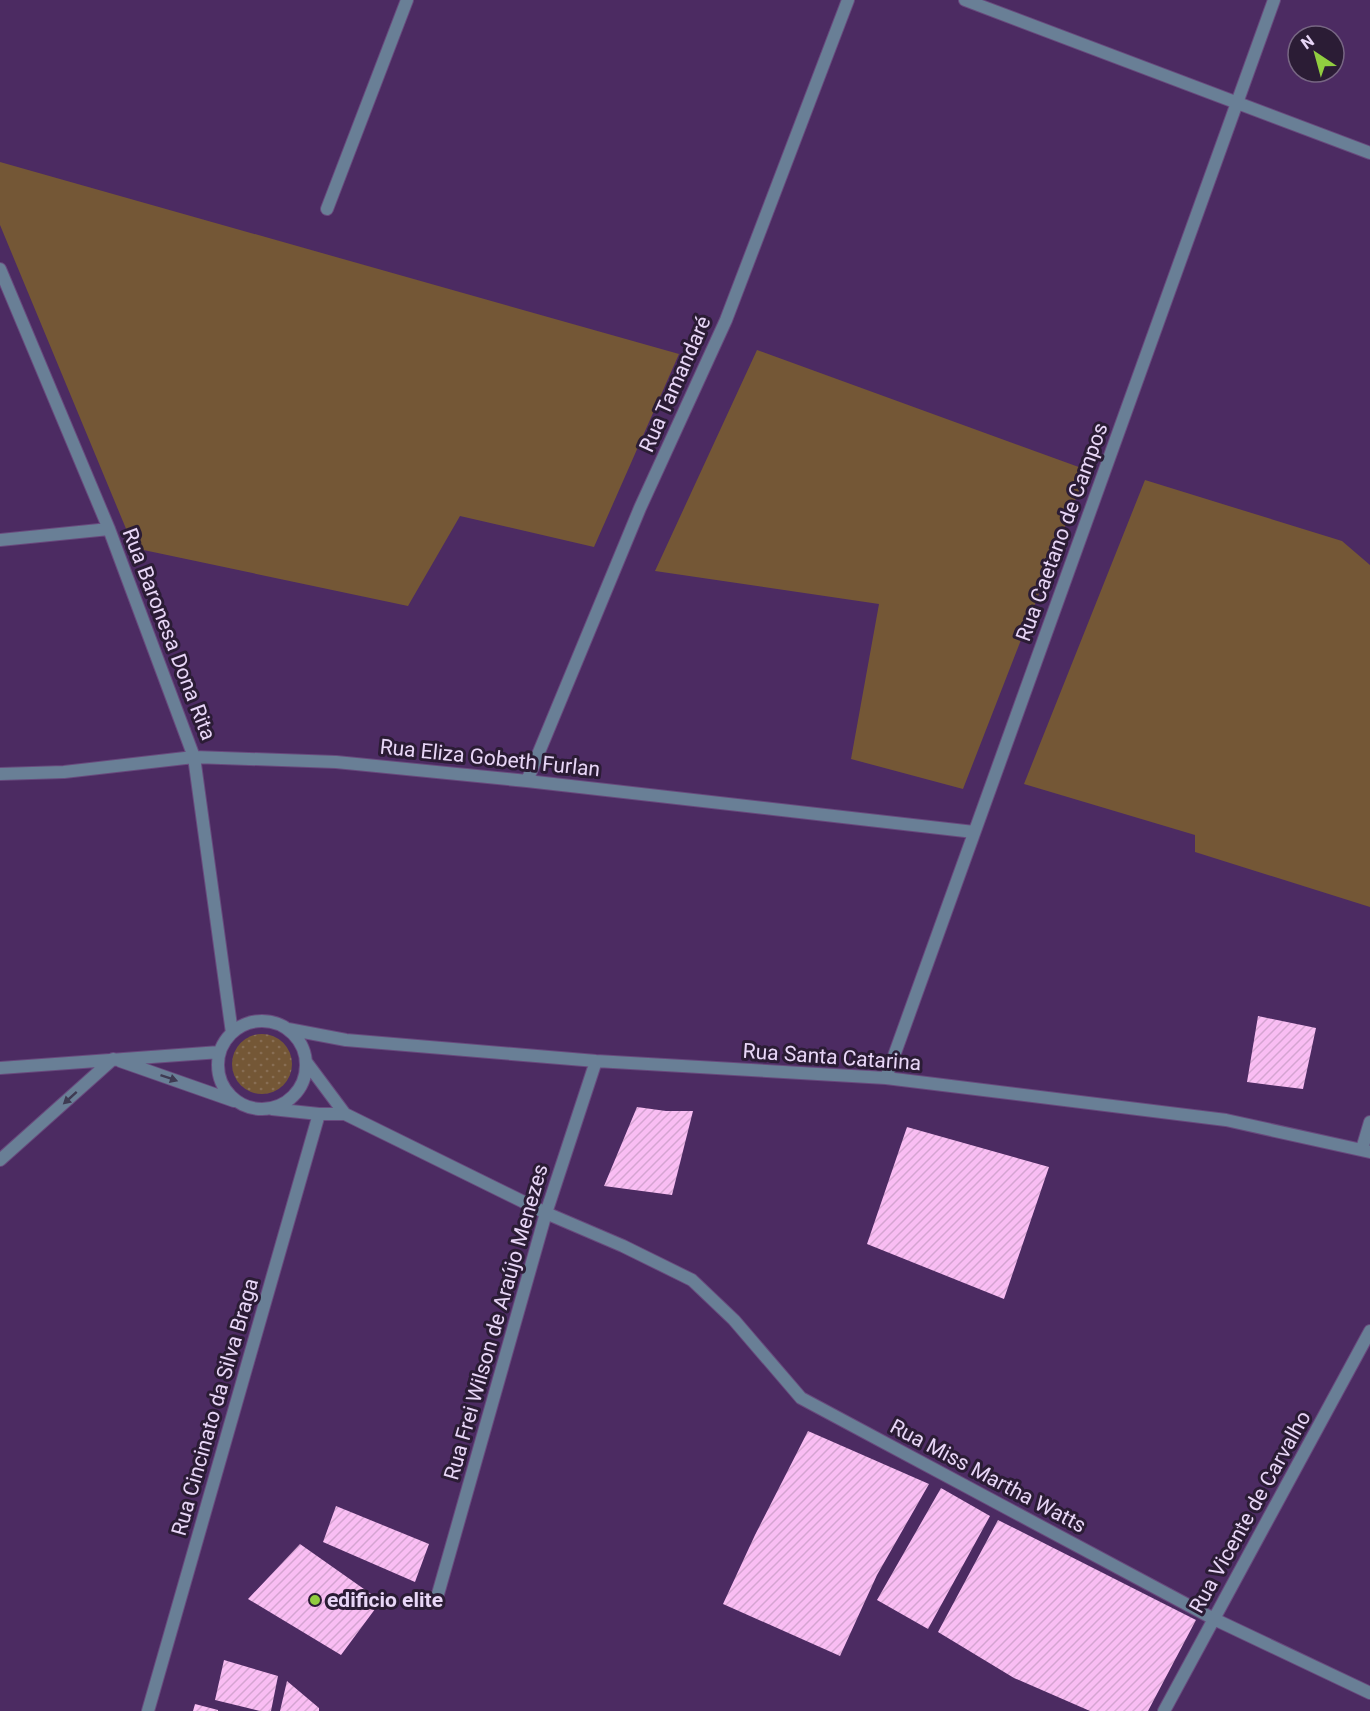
<svg xmlns="http://www.w3.org/2000/svg" width="1370" height="1711" viewBox="0 0 1370 1711" font-family="Roboto,sans-serif">
<defs>
<pattern id="park-dots" width="8" height="8" patternUnits="userSpaceOnUse" patternTransform="scale(1.5)"><rect width="8" height="8" fill="#745736"/><path d="M2 2h.1M6 6h.1" fill="none" stroke="#886e54" stroke-width="1.8" stroke-linecap="round"/></pattern>
<pattern id="building-hatch" width="6" height="6" patternUnits="userSpaceOnUse" patternTransform="scale(1.5)"><rect width="6" height="6" fill="#f9bdf3"/><path d="M-1 1l2-2M0 6l6-6M5 7l2-2" fill="none" stroke="#d5a4d1"/></pattern>
</defs>
<rect width="100%" height="100%" fill="#4c2b62"/>
<path fill="#745736" d="M0,162l679,192 -85,193 -134,-31 -52,90 -274,-58 -134,-323z
M757,350l330,120 -124,319 -112,-30 28,-155 -224,-33z
M1145,480l197,61 28,24v342l-175,-55v-17l-171,-51z"/>
<path fill="url(#park-dots)" d="M232 1064a30 30 0 1 1 60 0a30 30 0 1 1-60 0Z"/>
<path fill="url(#building-hatch)" d="M1258,1016l58,12 -13,61 -56,-7z
M637,1107l29,4h27l-21,84 -68,-9z
M907,1127l142,40 -45,132 -137,-55z
M808,1431l121,53 -52,91 -37,81 -117,-52 32,-69z
M941,1488l49,28 -62,113 -51,-29z
M336,1506l93,38 -14,38 -92,-40z
M998,1520l198,100 -48,91h-58l-76,-33 -76,-46z
M300,1544l81,57 -40,54 -93,-56z
M224,1660l54,16 -7,35h-11l-45,-11z
M287,1681l32,27v3h-39z
M195,1704l23,6v1h-25z"/>
<g fill="none" stroke-linecap="round" stroke-linejoin="round">
<g stroke="#684a7d" stroke-width="14">
<path id="minor" d="M965,0l405,153
M327,209l80,-209
M0,269l109,260 85,228 38,276
M0,540l109,-11
M0,774l64,-2 130,-15 142,5 191,19 447,51
M527,781l113,-273 86,-188 122,-320
M218 1065a44 44 0 1 1 88 0a44 44 0 1 1-88 0Z
M288,1029l58,11 250,21 290,17 340,42 144,32
M120,1061l114,40
M307,1063l38,51
M0,1068l220,-16
M886,1078l388,-1078
M272,1109l47,5h26l201,99 77,33 69,34 42,40 67,78 413,221 156,74
M1362,1149l8,-27
M0,1160l113,-101
M438,1594l108,-381 50,-152
M148,1711l171,-597
M1164,1711l206,-380"/>
</g>
<use href="#minor" stroke="#697f96" stroke-width="12"/>
</g>
<defs><path id="oneway-solid" d="M-6-.8H1V-3.2L6.5 0L1 3.2V.8H-6Z" transform="scale(1.5)"/></defs>
<g fill="#3e3a52">
<use href="#oneway-solid" transform="translate(169 1078) rotate(19)"/>
<use href="#oneway-solid" transform="translate(70 1098) rotate(138)"/>
</g>
<circle fill="#91cd40" stroke="#2b1c35" stroke-width="2" cx="315" cy="1600" r="6"/>
<g text-anchor="middle" dominant-baseline="central" stroke-width="6" stroke-linejoin="round" paint-order="stroke">
<g font-size="21" fill="#e8d6f7" stroke="#2b1c35">
<text transform="translate(675 384) rotate(-66)">Rua Tamandaré</text>
<text transform="translate(1062 532) rotate(-70)">Rua Caetano de Campos</text>
<text transform="translate(169 634) rotate(69)">Rua Baronesa Dona Rita</text>
<text transform="translate(490 758) rotate(6)">Rua Eliza Gobeth Furlan</text>
<text transform="translate(832 1057) rotate(4)">Rua Santa Catarina</text>
<text transform="translate(496 1322) rotate(-74)">Rua Frei Wilson de Araújo Menezes</text>
<text transform="translate(215 1407) rotate(-74)">Rua Cincinato da Silva Braga</text>
<text transform="translate(988 1476) rotate(28)">Rua Miss Martha Watts</text>
<text transform="translate(1250 1512) rotate(-61)">Rua Vicente de Carvalho</text>
</g>
<g font-size="21" font-weight="bold" fill="#e8d6f7" stroke="#2b1c35" text-anchor="start">
<text x="327" y="1600">edificio elite</text>
</g>
</g>
<g transform="translate(1316 54) rotate(324)"><circle r="28" fill="#2b1c35" stroke="#776683" stroke-width="1.5"/>
<path d="M0-4.5L10 22L0 15L-10 22Z" fill="#91cd40"/>
<text y="-9" font-size="16" font-weight="bold" text-anchor="middle" fill="#e8d6f7">N</text>
</g>
</svg>
